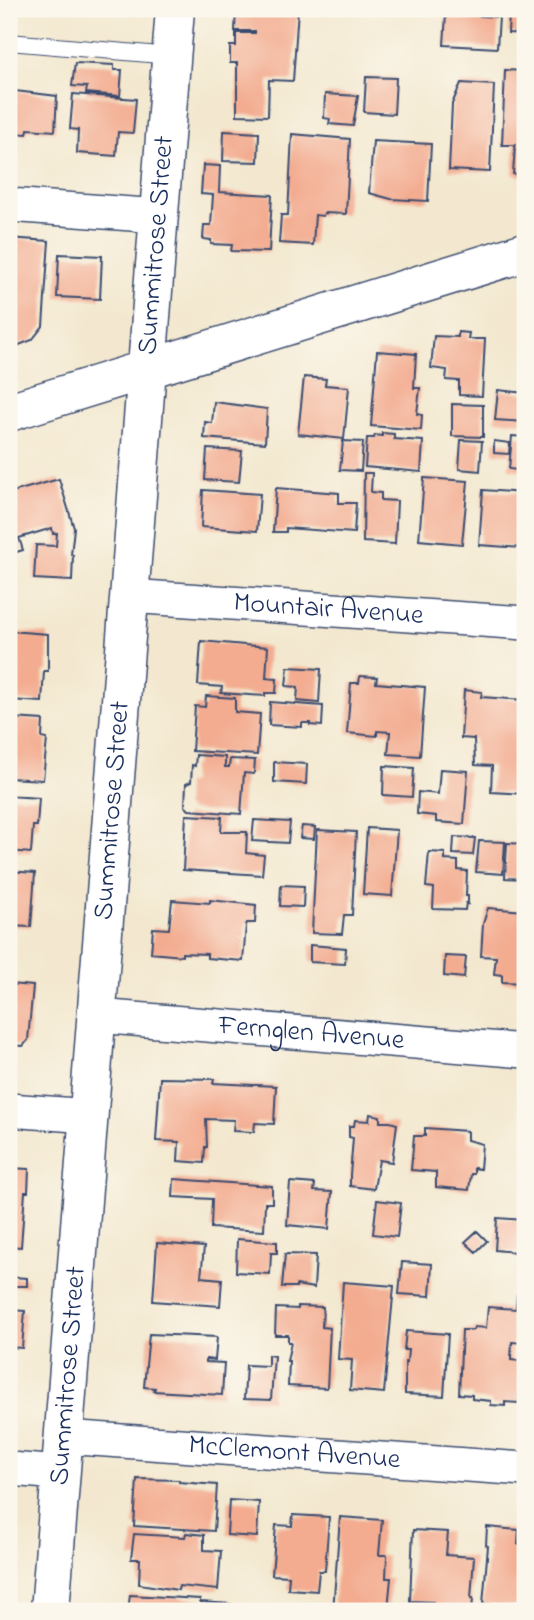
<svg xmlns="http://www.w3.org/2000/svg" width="534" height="1620" viewBox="0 0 534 1620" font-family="'Indie Flower',sans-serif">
<rect width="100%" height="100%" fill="#fbf7ec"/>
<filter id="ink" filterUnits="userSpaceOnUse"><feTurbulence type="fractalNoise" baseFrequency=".0143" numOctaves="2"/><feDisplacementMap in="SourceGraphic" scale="14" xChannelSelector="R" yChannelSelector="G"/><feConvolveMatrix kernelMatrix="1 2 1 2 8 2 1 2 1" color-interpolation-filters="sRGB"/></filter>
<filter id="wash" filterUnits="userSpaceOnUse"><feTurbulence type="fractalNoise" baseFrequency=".00686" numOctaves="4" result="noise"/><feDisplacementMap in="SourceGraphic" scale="28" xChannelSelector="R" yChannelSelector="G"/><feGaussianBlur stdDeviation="1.57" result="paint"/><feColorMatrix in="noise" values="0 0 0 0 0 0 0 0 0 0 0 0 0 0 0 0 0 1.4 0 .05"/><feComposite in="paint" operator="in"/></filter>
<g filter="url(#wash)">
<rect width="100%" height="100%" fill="#f3e8cf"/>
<g id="blocks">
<path fill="#f3ac90" d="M236,9h62l-5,72 -24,-1 -1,36 -31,-1v-52h-7v-17h6v-13h19v-2h-20z
M446,14l53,3 -2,31 -53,-3z
M509,15l16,1v18l-17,-1z
M75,63l39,2v5h8l-2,26 -34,-3 1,-6 -15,-1z
M505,70l20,1v106l-12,-3 2,-29h-13z
M366,77l30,1 -2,36 -30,-2z
M461,83l33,2 -4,87 -41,-2 3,-66z
M15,91l42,5 -2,35 -27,-2 -1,5 -13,-1v9h-5v-48h5z
M73,94l63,5 -3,34 -15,-1 -2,24 -39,-3 1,-23 -8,-1z
M325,94l33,2 -5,30 -24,-2 1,-5 -6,-1z
M224,131l35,2 -1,29 -35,-1z
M292,134l58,5 -4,75 -22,-1 -1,3 -8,-1 -2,30 -34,-2 2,-28h7z
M373,141l58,3 -3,57 -37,-2 -22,-6z
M203,165l17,1 -1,26 53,3 -3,57 -38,-1 1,-6 -21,-1v-4l-8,-1 1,-14h7l2,-30 -12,-1z
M9,238l40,3 -6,85 -11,14 -23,9z
M59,254l43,2 -2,43 -43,-2z
M458,332l11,1 -1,6h17l-3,57 -23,-1v-14l-13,-1 1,-10 -16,-2 3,-32 24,1z
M377,351l39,3 -2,34h6l-3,26 5,1 -1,15 -50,-4z
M304,377l22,2 -1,6 24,2 -5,52 -46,-5z
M498,390l27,3v29l-30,-2z
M214,402l53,7 -2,34 -61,-5 1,-16 7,1z
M452,404l31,1v32l-31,-1z
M382,433l12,1v5l29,2 -2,31 -56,-5 2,-29h7l1,-3 7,1z
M512,436l13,1v34l-16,-2z
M461,440l21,1 -2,30 -21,-2z
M343,441l20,1 -2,29 -21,-1z
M494,441l16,2 -1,11 -15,-1z
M207,449l35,2 -3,31 -34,-2z
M364,473h8l-1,19 10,1v7l16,1 -2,43 -32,-2z
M424,478l44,3 -6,63 -43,-4z
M59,479l15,49 -3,27h2l-1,26 -38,-2 2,-34 20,1 1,-13 -4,1 -1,-6 -33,10 4,12 -13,4 -1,-61z
M276,488l63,5v10h17l-2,30 -68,-5v4h-13z
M203,490l57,4 -3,37 -56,-4z
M483,490l42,3 -2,55 -44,-3z
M9,631l39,3v37h-4l-2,31 -33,-2z
M201,641l67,6 -2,31 11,1 -1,14h-11v3l-44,-3 1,-6 -24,-2z
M288,667l33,2 -2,34 -22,-2 1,-14 -12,-1z
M360,676l17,1 -1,6 49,4 -5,69 -32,-2 2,-22 -13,-1v5l-30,-3 4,-50h8z
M464,690l18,2 -1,5 44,3v94l-34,-2 1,-26 -17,-1 -1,-26 -13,-1z
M206,696l29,2v14l25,2 -3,41 -65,-4 3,-45 10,1z
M270,702l53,4 -1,20 -12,-1v-2h-8v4l-33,-2z
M13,718l30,2 -1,18 5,1 -4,41 -34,-2v-57h3z
M196,755l29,2v10h4l1,-8 25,1 -1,14 -10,-1 -3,41 -52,-4 -4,-4 1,-22 5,-2 1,-17 3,1z
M274,762l33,2 -1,20 -32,-2z
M384,766l30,2 -2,29 -29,-2z
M440,769l28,2 -4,53 -28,-2v-6l-19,-2 1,-22 20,2z
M9,796l30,2 -2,28h-4l-2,27 -22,-2z
M186,815l36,2 -1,15h26l-1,21 18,2 -2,20 -79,-5z
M254,820l36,2 -2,21 -36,-2z
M302,826l13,1 -1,12 -14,-1z
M367,828l30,2 -5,66 -29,-2z
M317,830l39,2 -4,83h-8l-2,19 -30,-1z
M454,837l21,1 -2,17 -20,-1z
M479,841l26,1 -2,32 -27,-2z
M507,843l18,1v35l-20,-1z
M429,852l16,1v7l13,1v9l9,1 -1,25h2v8l-2,-1 -1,7 -32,-1 1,-21 -8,-1z
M9,871l26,2 -4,54 -22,-1z
M281,885l23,1 -1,21 -23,-1z
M172,900l38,3v-3l46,5 -1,18h-8l-1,2 -3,36 -36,-3v-4l-25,-1v3l-31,-3 2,-25 16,1z
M488,908l37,3v72l-23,-1v-7l-8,-1 2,-17 -15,-1 2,-32z
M310,945l36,3 -1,16 -35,-2z
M445,956l21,1 -2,21 -20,-2z
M9,984l24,2 -5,54 -5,6 -14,-1z
M160,1078l54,1 -1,4 63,3 -2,38 -19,-1 -1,9 -21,-1 1,-11 -28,-1 1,28h-2l-1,16 -26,-2 1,-19 -23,-1z
M370,1114l10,2v6h10l7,2 -5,38 -13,-2 -5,29 -24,-3v-11l3,-37 -4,-1v-11h5l1,-6 14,1z
M425,1128l42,3v9l15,4 -2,25 -6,-1v6h-3l-2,16 -33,-3v-15l-25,-2 3,-34h11z
M9,1168l20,1 -1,23h-3l-4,55 -12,-1z
M174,1179l98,7v17h-7l-1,28 -53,-3 1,-29 -39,-2z
M290,1182l25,2 -1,7 18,1 -3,37 -42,-4z
M377,1200l24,3 -4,34 -24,-3z
M497,1218l28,2v33l-30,-3z
M477,1231l10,10 -11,11 -11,-10z
M237,1239l40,3v11h-6l-1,21 -34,-2z
M157,1243l47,4 -3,30 21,2 -2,27 -67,-5z
M285,1254l31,1 -2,33 -18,-3v2h-14z
M402,1262l30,2 -2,32 -31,-2z
M12,1277l15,1v8h-15z
M343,1282l51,4 -10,107 -34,-3 2,-30 -14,-1z
M517,1294l8,1v48l-13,-1 -1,18 11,1 -3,42 -14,-1v4l-14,-1v-4l-19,-2v-4l-13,-1 3,-64h11l1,-3 12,1 2,-21 28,2z
M298,1306l25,1 -1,20 8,1 -3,60 -39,-2 1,-25h-2l4,-19h-3v-7h-13l1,-27 22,1z
M9,1310l16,1 -3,37 -13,-1z
M406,1331l42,3 -4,62 -39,-2v-32h2l1,-12h-4z
M149,1334l68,3 -2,23 -9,-1v3l18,1 -2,32 -68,-4 1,-3 -11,-1z
M268,1355l6,1 -3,44 -27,-1 2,-34 22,1z
M137,1479l42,1v2l38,3 -3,46 -80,-5z
M229,1500l30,2 -2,35 -30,-2z
M293,1515l36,2 -4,54h-6l-2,20 -29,-2 1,-13 -17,-1 4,-50 16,1z
M340,1517l42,3 -3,35h8l-1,23h5l-3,31h10v2h-65z
M487,1527l32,3 -1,14 7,1v62l-42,-3 5,-58 -2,-1z
M413,1530l35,2 -2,23 28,2 -3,41h2l-1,13h-40l1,-9 -23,-1z
M186,1533l18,2v15l17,1 -3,39 -39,-4 -1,4 -39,-6 1,-25h-9l3,-25 51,3z
M130,1595l70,4v3l31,2 -1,7h-102z"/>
</g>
</g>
<g filter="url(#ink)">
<use href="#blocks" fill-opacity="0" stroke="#3b4b6f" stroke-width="2"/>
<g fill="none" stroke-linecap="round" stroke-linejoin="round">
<g stroke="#3b4b6f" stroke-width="18">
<path id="service" d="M9,42l163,14"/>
</g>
<g stroke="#3b4b6f" stroke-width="36">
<g id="minor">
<path d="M9,205l150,11"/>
<path id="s1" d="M129,596l396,27"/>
<path id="s2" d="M97,1016l428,35"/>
<path d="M9,1110l80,6"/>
<path id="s3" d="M64,1437l461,32"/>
<path d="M9,1469l52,4"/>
</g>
</g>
<g stroke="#3b4b6f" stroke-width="41">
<g id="tertiary">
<path d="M9,412l516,-160"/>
<path id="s4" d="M50,1611l125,-1602"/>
</g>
</g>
<use href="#service" stroke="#fff" stroke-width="16"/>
<use href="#minor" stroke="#fff" stroke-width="33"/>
<use href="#tertiary" stroke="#fff" stroke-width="38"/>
</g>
</g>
<g text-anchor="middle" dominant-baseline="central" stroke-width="5" stroke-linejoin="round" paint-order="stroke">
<g font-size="28" fill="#1b2f5e" stroke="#fbf7ec">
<text stroke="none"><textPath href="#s4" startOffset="1370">Summitrose Street</textPath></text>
<text stroke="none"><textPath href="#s1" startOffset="200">Mountair Avenue</textPath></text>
<text stroke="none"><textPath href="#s4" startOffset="803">Summitrose Street</textPath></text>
<text stroke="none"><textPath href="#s2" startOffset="215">Fernglen Avenue</textPath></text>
<text stroke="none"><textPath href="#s4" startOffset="236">Summitrose Street</textPath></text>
<text stroke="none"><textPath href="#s3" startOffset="231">McClemont Avenue</textPath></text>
</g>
</g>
<rect width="534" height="1620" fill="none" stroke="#fbf7ec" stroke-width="35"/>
</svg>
